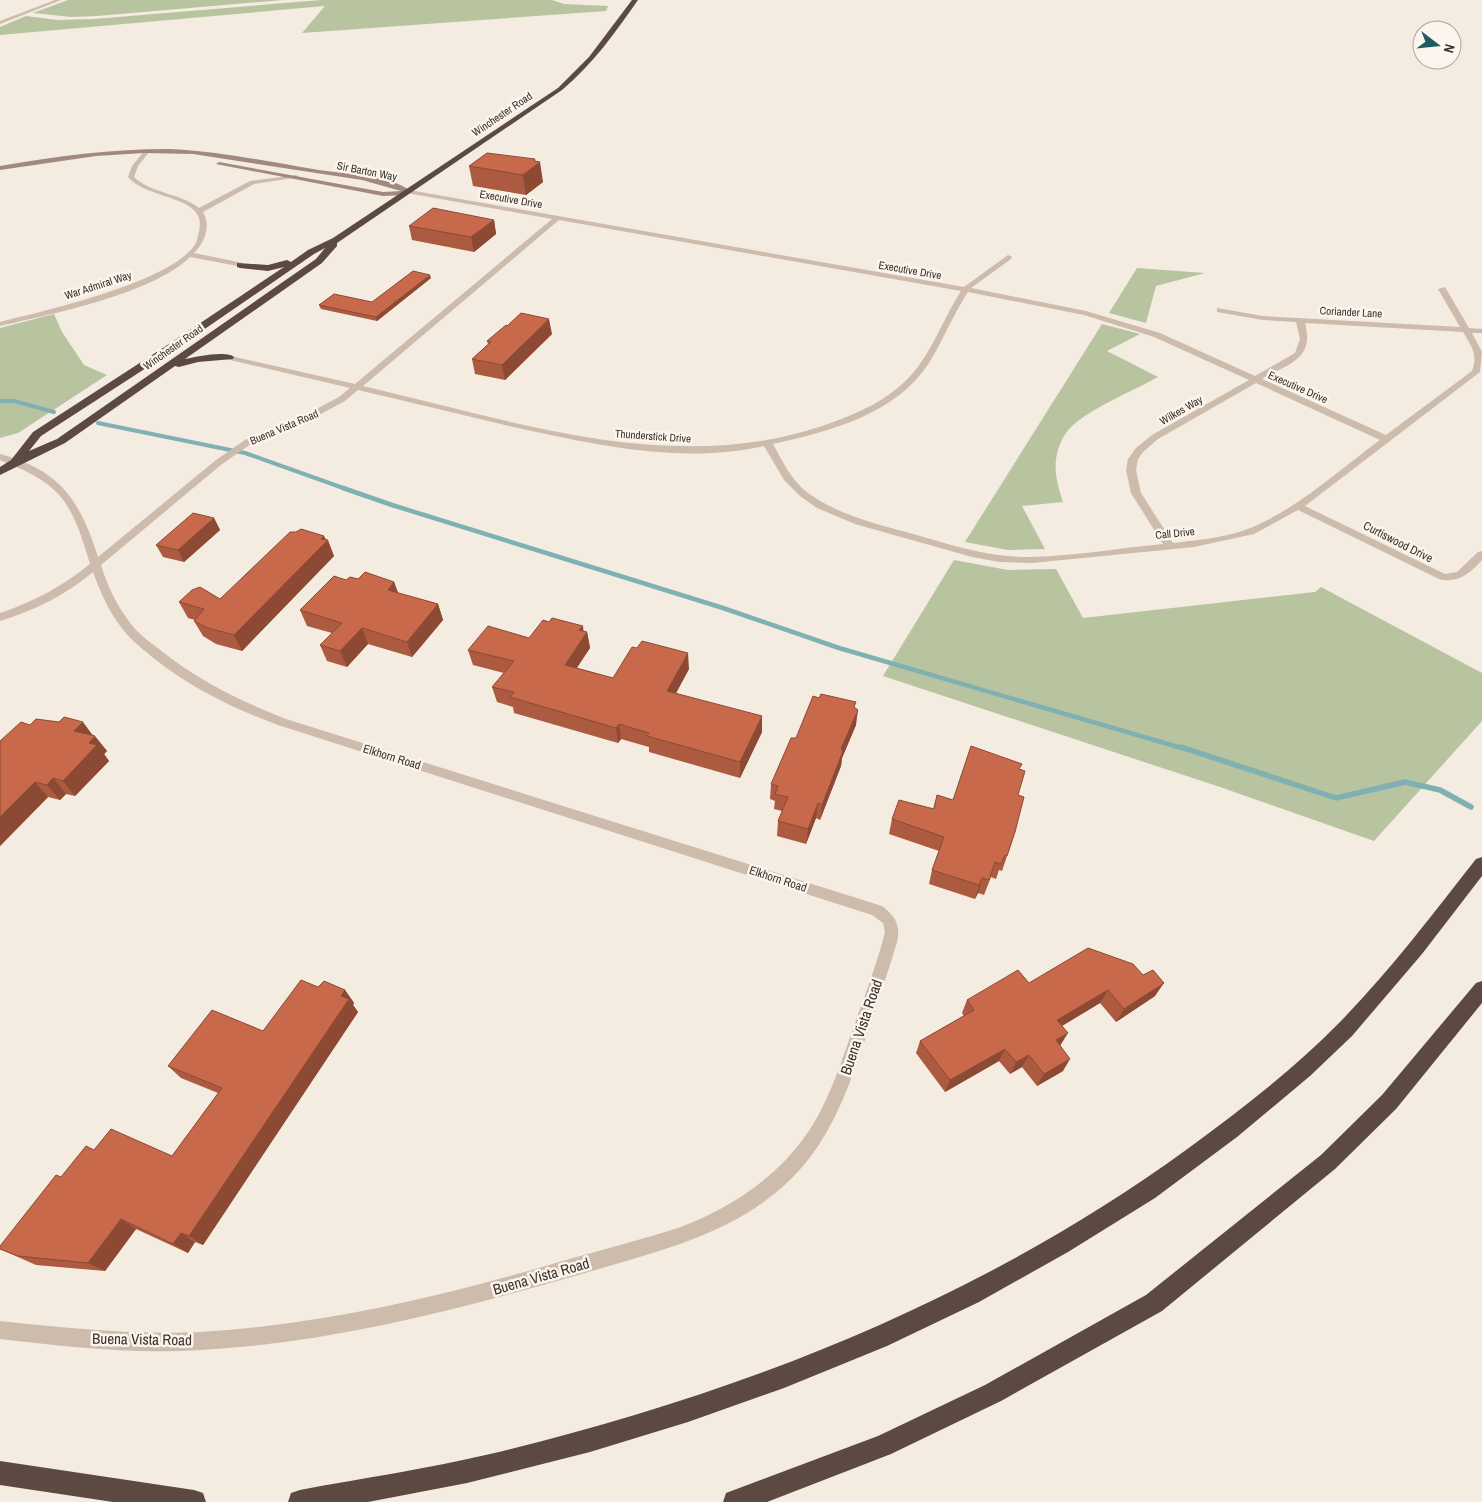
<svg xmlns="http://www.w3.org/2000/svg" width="1482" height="1502" viewBox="0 0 1482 1502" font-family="'Archivo Narrow',sans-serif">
<rect width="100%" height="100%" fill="#f4ebe1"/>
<path fill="#b8c4a0" d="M68,0h215l-186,16 -26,1 -38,-4z
M321,0h231l12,4 44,2 -2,5 -304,22 23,-27 -325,29v-8l26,-11 31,4 37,-1z
M1137,268l68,5 -49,13 -10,37 -37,-10z
M54,314l8,18 22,33 23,10 -89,58 -18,5v-110z
M1102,324l38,10 -33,17 51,26c-27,15 -63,29 -86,49 -9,8 -15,23 -16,34 -2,14 3,29 7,42l-41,4 23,43 -37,1 -43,-8z
M954,560l54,10 48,-1 27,49 232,-26 6,-5 161,86v48l-108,120 -154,-54 -337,-111z"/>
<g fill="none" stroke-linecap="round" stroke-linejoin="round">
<path stroke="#7fb0b2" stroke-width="4" d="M0,401h14l40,11
M98,423l147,30 101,36"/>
<path stroke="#7fb0b2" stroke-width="4.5" d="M343,488l49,17 331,103 116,40 346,101"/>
<path stroke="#7fb0b2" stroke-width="5.5" d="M1181,747l155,51 69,-16 35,8 31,17"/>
<path fill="#cdbbac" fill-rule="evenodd" d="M55,0h6l-61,24v-3z
M145,150l5,1 -12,15 -4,11c18,17 46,16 65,31l51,-27 46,-6 3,2 -45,7 -51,28c8,14 2,30 -9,41l49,10v4l-53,-10c-38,37 -138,57 -190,69v-4c43,-11 174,-40 196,-79 1,-3 2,-8 3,-11 1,-6 2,-12 -2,-18 -11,-18 -53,-18 -69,-37l4,-11z
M409,190l555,97 44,-32 4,2 -1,2 -40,29 115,23 74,22 95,43 40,-23 5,-14 -4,-17 -33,-2 -46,-8v-4l46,8 197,11 -22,-38 7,-2 24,41 13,1v4h-10l10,19 -2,20 -175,134 140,68 12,-2 21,-20 4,-1v9c-12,13 -24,24 -43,19l-141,-69 -44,24 -60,13 -162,16 -33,-1 -27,-5 -117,-33 -38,-16 -17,-12 -16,-16 -20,-34c-83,19 -173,-2 -255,-20 -50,-12 -100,-24 -151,-36l-13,11 -30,16 -64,27 -29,20 -121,101c6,20 15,39 27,55 8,12 20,21 31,29 38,31 81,52 127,70l596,187c13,10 19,19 15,36 -8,28 -18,55 -27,83 -19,55 -36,112 -79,154 -56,55 -132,72 -206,94 -125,36 -253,70 -384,77 -67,4 -134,-3 -201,-11v-18c66,7 133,14 200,11 126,-7 252,-38 373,-74 35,-10 70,-19 105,-30 59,-22 114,-60 143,-118 14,-27 23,-56 33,-84 11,-31 23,-62 31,-94l-2,-9 -11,-8 -594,-190c-46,-17 -89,-38 -127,-69 -11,-9 -22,-18 -30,-29 -13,-17 -21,-36 -28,-55 -27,23 -60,39 -93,49v-8c33,-11 63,-27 90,-49 -19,-63 -27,-79 -90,-104v-6c60,16 80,46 98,103l118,-97 29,-20 64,-27 30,-16 11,-9 -124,-29v-4l129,29 197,-165 -145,-26v-2zM559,220l402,71c-20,31 -32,71 -61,95 -23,20 -52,31 -81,41 -149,49 -309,-7 -456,-41zM968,292l116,23 70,22 95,43 -97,55 -16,13 -8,11 -2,11 5,23 32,51c-43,4 -88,12 -132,13 -41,1 -79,-12 -118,-23 -36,-10 -75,-19 -105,-41 -17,-13 -25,-31 -35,-49 57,-13 122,-29 156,-81 14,-23 24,-48 39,-71zM1305,323l158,9c9,15 15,22 9,39l-86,64 -124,-56c26,-15 53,-20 43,-56zM1256,383l124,57c-41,30 -86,72 -135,90 -22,8 -48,10 -72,13l-32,-50 -5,-23 2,-11 5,-7 15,-13z"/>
<path fill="#a18a7d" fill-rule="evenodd" d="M169,149c49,2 95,12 144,20 28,5 77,5 99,23l-6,3 -23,1 -167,-32 3,-2 164,30 18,-1 -39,-11 -169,-26 -49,-1 -48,3 -96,14v-4c56,-10 112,-17 169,-17z"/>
<path fill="#5c4a42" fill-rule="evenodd" d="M632,0h6c-23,33 -45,64 -76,90l-225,153v3l-15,17 -137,96c10,-2 41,-9 49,-2l-1,2 -35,3 -19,5 -4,-1 -110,77 -65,32v-8l11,-7 22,-28 136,-88 115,-77 -16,4 -28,-3 -3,-1v-4l31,2 19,-5 4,2 17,-12 25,-12 225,-150 31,-31zM325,248l-9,11 -259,180 -28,12 12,-15 136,-88 137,-94z
M1482,857v19l-60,78 -70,82 -42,40 -73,61 -82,61 -87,54 -89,50 -92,44 -103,42 -96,34 -98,30 -123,31 -99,19h-80l3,-9 9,-3c63,-12 127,-21 190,-36 248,-59 488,-153 696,-304 53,-39 107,-80 153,-127 50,-51 93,-108 137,-164z
M1482,981v22l-86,106 -61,60 -173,142 -161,90 -110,53 -124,48h-44l3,-9 152,-57 107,-51 161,-90 175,-140 61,-60 94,-112z
M0,1461l194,29 9,3 3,9h-93l-113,-17z"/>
</g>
<path fill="#ac5a40" d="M536,161l7,21 -17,13 -53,-9 -4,-20z
M494,220l2,14 -22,18 -62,-12 -3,-14z
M431,278l-54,43 -56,-12 -2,-4 53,-3z
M507,326l45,8 -47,46 -30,-6 -3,-15 16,-15 -1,-3z
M214,518l6,12 -36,32 -21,-5 -7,-12z
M324,536l10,20 -92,95 -26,-7 -13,-8 -9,-15 1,-1 -7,-2 -9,-16 41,-3z
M358,579l36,3 4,11 40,11 5,16 -31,37 -44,-13 -21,23 -20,-6 -7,-16 12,-12 -25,-7 -7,-16z
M587,632l3,16 -13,20 36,10 76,-9 -13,24 86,39 -22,46 -91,-26v-5l-28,-8 -3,4 -104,-30 -1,-6 -16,-5 -5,-15 12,-14 -31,-8 -5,-15 61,-12z
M855,707l1,18 -14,33 -1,8 -21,54 -4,-2 -10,26 -29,-8 1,-15 4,-10 -8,-2 1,-8 -5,-2 1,-15 25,-46z
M59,722l34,13 14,16 -3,3 5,7 -34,35 -9,-2 -6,6 -12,-3 -48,49 30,-121z
M1020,769l-5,63 -13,39 -3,-1 -3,9 -5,-2 -7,18 -6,-2 -3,6 -46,-15 3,-14 7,-19 -50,-17 3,-15 41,-10 4,-14 16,5z
M1133,964l22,32 -39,26 -16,-19 -38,23 -2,20 3,25 -26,15 -15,-19 -12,7 -11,-13 -54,31 -29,-39 4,-12 44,-25 -2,-3 5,-13 62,-17z
M318,987l27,3 9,13 -1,2 5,7 -155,233 -8,-3 -7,11 -52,-24 -31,42 -69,-6 -36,-16 61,-72 111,-21 46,-63 -37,-15 -13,-12 95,-35z"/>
<path fill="#8c4a34" d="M535,159l1,6 4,-3 3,20 -17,13 -3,-20z
M494,220l2,14 -22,18 -3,-15z
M430,275l1,3 -54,43 -1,-4z
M549,319l3,15 -47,46 -3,-15z
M214,518l6,12 -36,32 -6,-12z
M324,536l3,6 1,-2 6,16 -92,95 -8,-16z
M394,582l6,16 -12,-8z
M438,604l5,16 -31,37 -5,-15z
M583,626l1,10 3,-4 3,16 -22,32 -3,-15 14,-35z
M362,628l6,16 -21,23 -7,-16z
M688,653l1,16 -20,37 -2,-15z
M858,710l-2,15 -14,33 -1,8 -21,54 2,-15 19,-56z
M762,716v16l-22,46v-16z
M83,722l11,15 1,-1 12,15 -3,3 5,7 -34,35 -12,-15 11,-50z
M619,724l2,15 -3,4 -2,-15z
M53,778l13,16 -6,6 -13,-15z
M35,782l13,15 -48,49v-29z
M818,803l-2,15 -10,26 2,-15z
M982,878l-4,15 -3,6 4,-14z
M1164,983l-9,13 -39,26 8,-13z
M345,990l9,13 -1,2 5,7 -155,233 -14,-9z
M1108,990l-8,13 -50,30 7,-13z
M1068,1033l-8,13 -4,-6z
M1005,1049l-6,12 -54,31 5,-12z
M1029,1055l-7,12 -12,7 6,-12z
M1070,1059l-7,12 -26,15 7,-12z
M121,1219l15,10 -31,42 -17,-8z
M181,1233l14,9 -7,11 -15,-9z"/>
<path fill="#c8694b" stroke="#8c4a34" d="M487,153l48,6 -1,2 6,1 -17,13 -54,-9z
M433,208l61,12 -23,17 -62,-11z
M413,271l17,4 -54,42 -57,-12 15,-11 38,8z
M521,313l28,6 -47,46 -30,-6 19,-17 -4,-1 19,-16 1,1z
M193,513l21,5 -36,32 -22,-5z
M301,529l23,7 -3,3 7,1 -94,95 -26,-7 -14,-7 10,-12 -25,-7 13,-12 8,-3 20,12 70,-67h6z
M365,572l29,10 -6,8 50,14 -31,38 -45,-14 -22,23 -20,-6 22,-22 -42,-13 34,-34 12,4 4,-3 8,2z
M552,618l31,8 -4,4 8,2 -22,33 48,13 19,-31 5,1 5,-7 46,12 -21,38 95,25 -22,46 -93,-26 2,-3 -30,-9 -3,4 -106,-31 4,-5 -22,-5 22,-26 -46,-11 20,-24 41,12 14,-18 6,2z
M821,694l35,8 -2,5 4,3 -17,39 2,2 -21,54 -4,-2 -10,26 -30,-8 10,-24 -13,-3 3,-8 -7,-2 20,-46h5l17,-42 6,2z
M64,717l19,5 -9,9 21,5 -6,7 8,2 -34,36 -10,-3 -6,7 -12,-3 -35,35v-76l21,-19 9,3 6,-6 23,3z
M971,746l51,18 -3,5 6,2 -7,24 6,2 -9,35 -8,24 -2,-1 -4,9 -6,-2 -6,18 -7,-2 -3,7 -47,-15 12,-33 -52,-18 7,-19 35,9 3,-14 16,5z
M1088,948l45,16 10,11 10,-5 11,13 -40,26 -16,-19 -51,30 11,13 -12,7 14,19 -26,15 -15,-19 -13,7 -11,-13 -55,31 -30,-39 54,-31 -7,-10 51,-30 11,13z
M301,980l17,7 6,-6 21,9 -4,6 8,3 -160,237 -8,-3 -8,11 -52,-25 -33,44 -70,-7 -18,-7v-3l56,-71 5,2 25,-31 8,4 17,-21 61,27 50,-68 -54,-22 44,-56 51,21z"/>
<g text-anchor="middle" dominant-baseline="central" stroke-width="5" stroke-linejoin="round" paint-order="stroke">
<g font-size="11" fill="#3b302b" stroke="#fbf5ee">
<text transform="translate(502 114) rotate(-34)">Winchester Road</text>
<text transform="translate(367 171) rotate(11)">Sir Barton Way</text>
<text transform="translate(511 199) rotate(10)">Executive Drive</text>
<text transform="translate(910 270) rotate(10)">Executive Drive</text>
<text transform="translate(98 285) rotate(-18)">War Admiral Way</text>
<text transform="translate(1351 312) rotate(3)">Coriander Lane</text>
<text transform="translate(173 347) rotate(-35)">Winchester Road</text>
<text transform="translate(1298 387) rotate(24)">Executive Drive</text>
<text transform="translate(1181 410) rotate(-30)">Wilkes Way</text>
<text transform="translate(284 427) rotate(-23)">Buena Vista Road</text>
<text transform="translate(653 436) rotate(4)">Thunderstick Drive</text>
<text transform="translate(1175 533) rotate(-6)">Call Drive</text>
</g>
<g font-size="12" fill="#3b302b" stroke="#fbf5ee">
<text transform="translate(1398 542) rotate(27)">Curtiswood Drive</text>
<text transform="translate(392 757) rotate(17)">Elkhorn Road</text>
<text transform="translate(778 879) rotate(18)">Elkhorn Road</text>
</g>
<g font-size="15" fill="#3b302b" stroke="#fbf5ee">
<text transform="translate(861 1027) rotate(-71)">Buena Vista Road</text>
<text transform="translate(541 1276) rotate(-16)">Buena Vista Road</text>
<text transform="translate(142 1339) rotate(1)">Buena Vista Road</text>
</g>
</g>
<g transform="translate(1437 45) rotate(106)"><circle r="24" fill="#fbf5ee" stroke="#aea6a0"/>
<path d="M0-4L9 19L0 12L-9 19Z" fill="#1f5a5e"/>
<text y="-8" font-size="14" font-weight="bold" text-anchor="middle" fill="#3b302b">N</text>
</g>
</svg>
